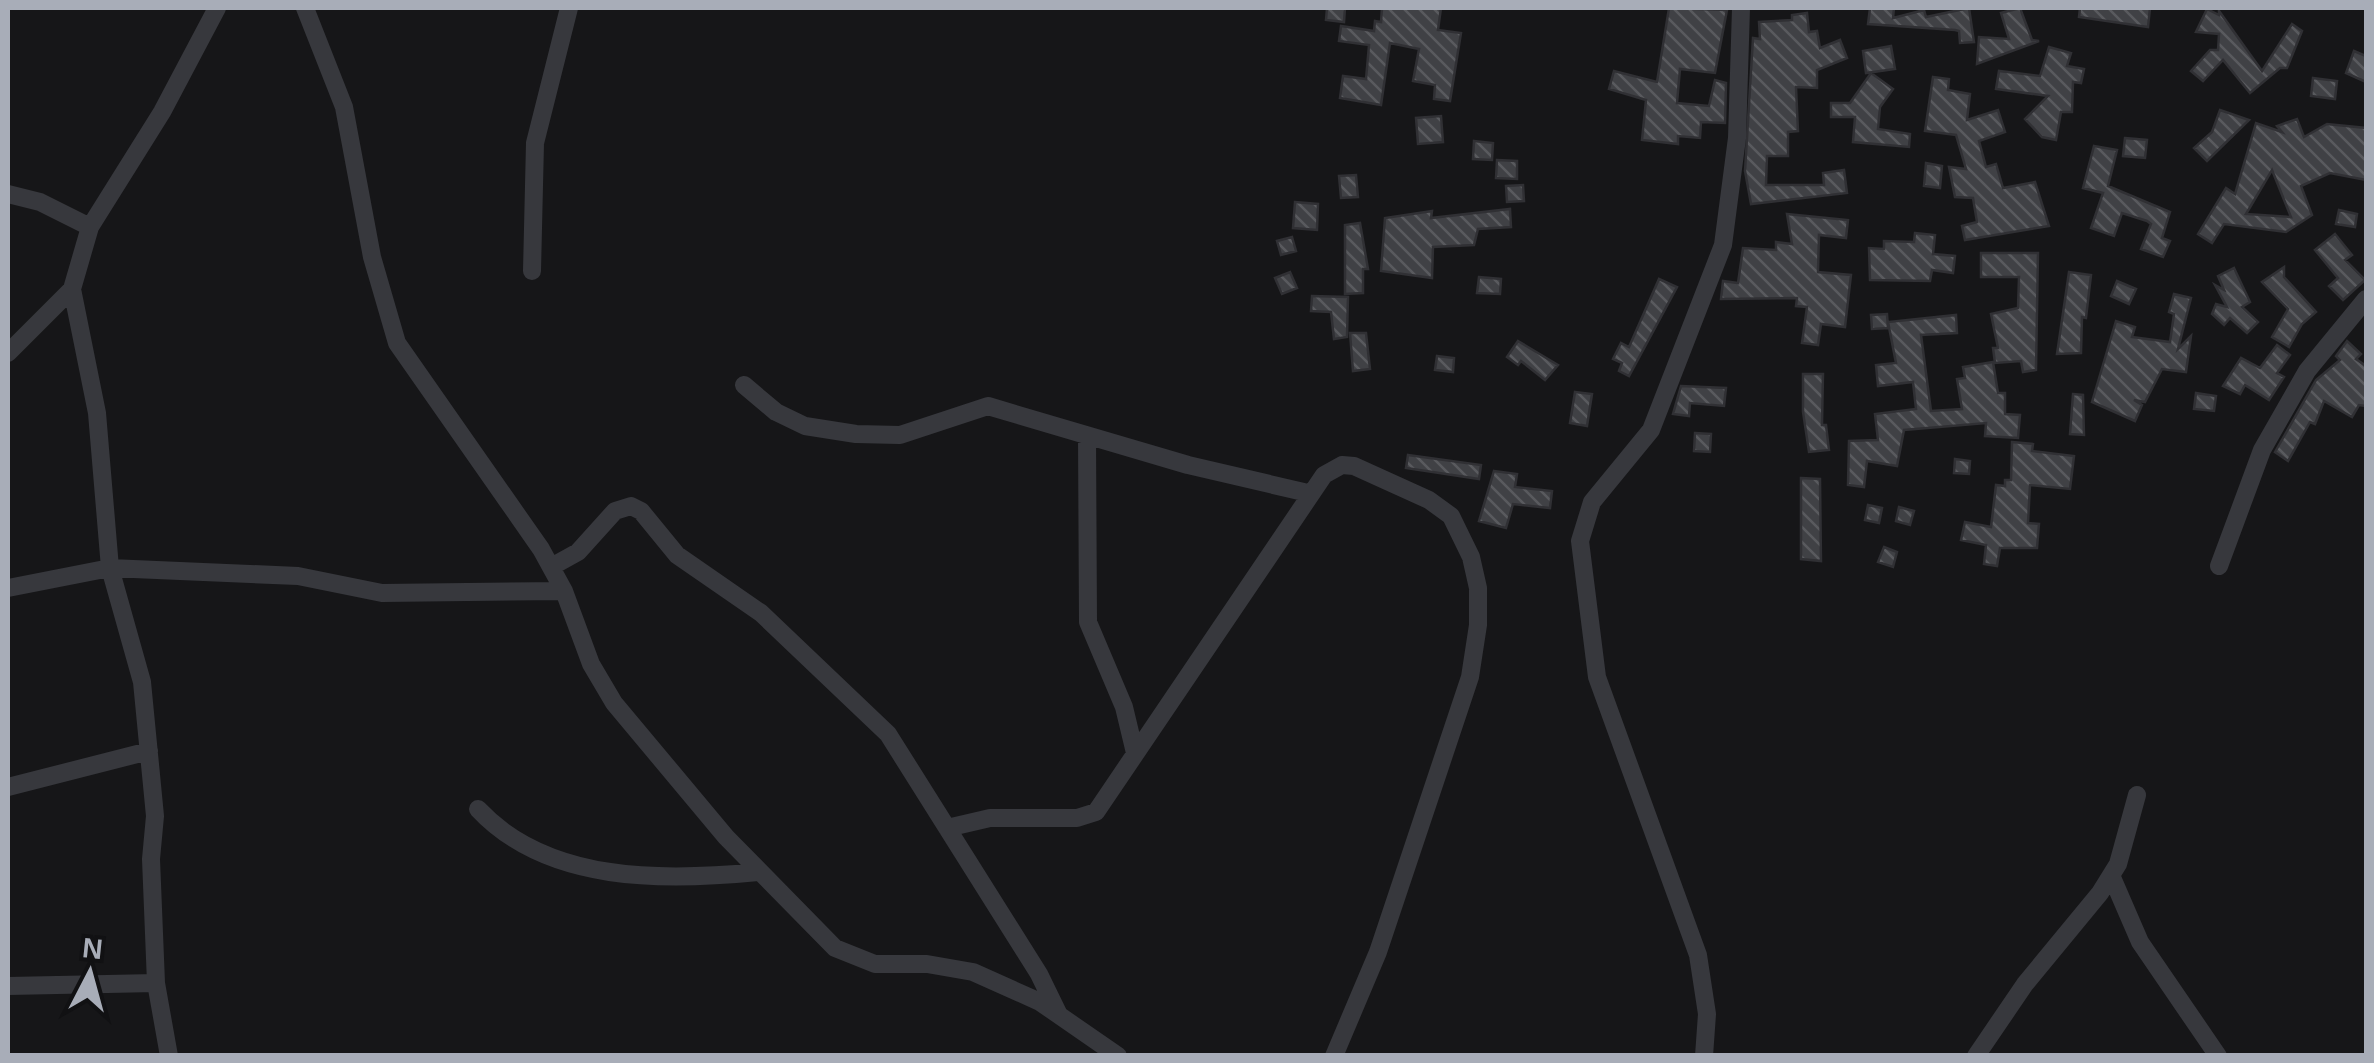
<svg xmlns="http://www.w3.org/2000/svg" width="2374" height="1063" viewBox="0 0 2374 1063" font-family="Arial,sans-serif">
<defs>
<pattern id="building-back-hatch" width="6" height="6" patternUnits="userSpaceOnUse" patternTransform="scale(2.5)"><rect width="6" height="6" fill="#404145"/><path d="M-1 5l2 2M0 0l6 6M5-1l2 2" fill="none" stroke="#595a5e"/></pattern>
</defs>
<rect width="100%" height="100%" fill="#161618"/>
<path fill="url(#building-back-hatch)" stroke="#303034" stroke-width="2.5" fill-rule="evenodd" d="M1327,8h18l-1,14 -18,-2z
M1382,8h59l-3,22 23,3 -11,68 -16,-2 1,-14 -22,-4 6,-32 -29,-6 -9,62 -41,-7 3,-22 23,3 3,-34 -30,-4 2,-15 33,5 1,-10 6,1z
M1669,8l58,2 -12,63 -35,-4 -3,34 32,3 6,-26 11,3 -1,40 -24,-1 -1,16 -22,-2v8l-36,-4 4,-40 -37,-11 5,-18 43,11z
M1870,8h24l-1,10 31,-8 2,7 43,-9 5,34 -14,1 -1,-12 -4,-1 -87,-6z
M2020,8l12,32 7,1 -62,23 2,-27 30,2 -8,-26z
M2080,8h70l-2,19 -69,-10z
M2207,9l12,6v-4l43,60 30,-47 10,7 -15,37h-7l-30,25 -27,-33 -20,21 -12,-10 19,-21h8l1,-16 -23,-2z
M1807,13l2,19 8,-1 3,17 20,-8 7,18 -30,12v18l-21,-1 2,44 -10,1v24h-21l-1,29h58l-1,-12 21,-3 3,23 -96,11 -6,-33 8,-133 7,1 -1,-17 33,-2v-5z
M1891,46l4,23 -29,4 -3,-22z
M2049,47l22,6 -4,13 17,3 -3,14 -8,-1 -1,30h-11l-5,28 -14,-3 -17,-18 23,-23 -52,-7 3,-18 41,5z
M2354,51l12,5v26l-20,-9z
M1871,73l22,16 -13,18 -2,22 32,5 -1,13 -56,-5 2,-25h-24v-14h19z
M1933,77l16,2 -1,11 22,4 -3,26 31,-10 7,22 -26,9 7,26 10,-3 7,24 32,-6 14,44 -84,14 -3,-14 15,-4 -4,-24 -18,-1 -6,-30 17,2 -10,-34 -31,-4z
M2313,78l24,3 -2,18 -24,-3z
M2220,110l29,10 -42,41 -13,-13 18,-16z
M1441,116l2,26 -25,2 -2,-26z
M2297,119l7,18 23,-13 39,4v52l-36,-7 -29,13 11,29 -26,17 -62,-8 -12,19 -14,-9 28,-46 9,6 21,-71 26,9 -5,-6zM2272,170l19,47 -45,-3z
M2125,138l22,2 -2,18 -22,-2z
M1474,141l19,2 -1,17 -19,-1z
M2094,146l23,4 -9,36 62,26 -8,26 8,3 -7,16 -22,-8 10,-25 -4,-3 -25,-8 -8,23 -23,-8 12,-35 -20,-5z
M1497,160l20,1v18l-21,-1z
M1926,163l16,3 -2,22 -16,-2z
M1356,175l2,22 -17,1 -2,-22z
M1523,185l1,16 -17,1 -1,-16z
M1295,202l23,2 -1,26 -24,-2z
M1510,209l1,18 -33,2 -4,16 -41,2 -1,31 -51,-7 4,-53 47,-7 -1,7z
M2339,210l18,4 -2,13 -19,-3z
M1787,214l61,6 -2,18 -27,-3 -1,37 33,3 -6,52 -24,-3 -3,21 -16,-2 5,-36 -11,-1 1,-8 -76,1 2,-18 15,2 5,-35 33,2v-8l16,2z
M1360,223l8,46h-5v24l-18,1v-69z
M1915,233l20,2 -2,19 22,2 -2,17 -21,-3 -2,11 -60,-1 -1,-32 15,1v-8l30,1z
M2335,234l17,21 -7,5 20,20 -22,20 -14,-14 9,-8 -23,-28z
M1292,237l4,14 -15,4 -4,-14z
M1981,253h57l-2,117 -13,2 -2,-11 -26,2 -2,-15h5l-7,-34 27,-6 1,-31h-38z
M2284,267v10l32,35 -14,12 -13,23 -17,-10 16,-28 -26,-27z
M2234,268l16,34 -8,5 16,15 -11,11 -17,-15 -6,7 -12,-11 4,-10 11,3 -12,-22 9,5 -6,-14z
M1290,272l7,16 -15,6 -7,-16z
M2069,272l22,3 -5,43 -4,-1 -1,36 -24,1z
M1479,277l22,2 -1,15 -23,-1z
M1659,279l18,8 -48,89 -10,-5 3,-8 -9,-4 8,-16 8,4z
M2117,281l19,8 -7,15 -18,-8z
M2174,294l17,4 -13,51 13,-13 -5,36 -24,-3 -17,33 -11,-2 8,5 -7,16 -43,-19 24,-81 19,6 -3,10 38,5 4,-28 -5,-2z
M1312,296l36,1 -1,40 -13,2 -3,-27 -20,-1z
M1887,314l1,14 -16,1 -1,-14z
M1956,315l1,18 -36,2 10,76 31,-2 -5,-30 8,-1 -2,-11 30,-5 5,31h7v21l15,1 -2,23 -33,-2 1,-13 -82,7 -7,36 -30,-5 -3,26 -16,-2 1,-44 29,-1 -3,-26 41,-5 -3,-27 -35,4 -2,-21 20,-2 -8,-41z
M1350,333h16l4,36 -17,2z
M1518,341l40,24 -13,15 -24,-19 -3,4 -11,-8z
M2347,341l14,13 -5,5 10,7v40l-7,-1 -7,12 -28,-16 -9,23 -5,-2 -22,39 -13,-9 41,-72 24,-20 -4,-4z
M2277,345l13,10 -13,18 7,4 -15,23 -24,-15 -5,9 -17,-8 18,-28 19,10z
M1437,356l17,2 -1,14 -18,-2z
M1803,374h20l-1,51h4l3,25 -20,2 -6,-40z
M1681,386l45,2 -2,18 -34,-3 -1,13 -16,-2z
M1575,392l17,2 -5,32 -17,-3z
M2196,393l20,3 -2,15 -20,-2z
M2073,394l10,1 1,40 -14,-1z
M1695,433l16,1 -1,18 -16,-1z
M2012,442l21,2 -1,7 42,5 -4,33 -40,-4 -2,38 11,1 -2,24h-37l-3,18 -13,-2 2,-19 -25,-5 4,-18 26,5 5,-42 9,1v-6h6z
M1408,455l73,10 -2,14 -73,-11z
M1955,459l15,2 -1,13 -15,-1z
M1494,471l23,3 -2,13 37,4 -2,17 -37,-4 -7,24 -27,-7z
M1801,478l19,1 1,82 -20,-2z
M1868,505l14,3 -3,15 -14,-3z
M1899,507l15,4 -4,14 -14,-4z
M1884,547l13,5 -4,15 -15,-5z"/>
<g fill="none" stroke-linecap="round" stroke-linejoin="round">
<path stroke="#37383d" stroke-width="18" d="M305,8l39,99 28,150 25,86 144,206 23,42 27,73 23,39 112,134 109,111 40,16h52l46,8 67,30 78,54
M8,194l32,8 50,25
M532,271l3,-128 34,-135
M8,353l64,-64
M744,385l32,27 29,14 51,8 44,1 88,-29 200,59 120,28
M1087,435l1,187 36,85 11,46
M2219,566l43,-116 45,-79 59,-72
M551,567l27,-15 37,-41 16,-5 10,5 36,44 84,58 127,121 151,240 19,39
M8,588l102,-20 188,8 84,17 182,-2
M8,787l141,-36
M478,809c70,75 188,72 280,63
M947,828l43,-10h87l19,-6 228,-337 18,-10 12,1 75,34 22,16 20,41 7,31v37l-8,52 -92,275 -44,104
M2111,875l29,67 78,114
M8,986l148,-3
M169,1056l-13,-73 -5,-124 4,-43 -13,-134 -32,-114 -13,-155 -25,-124 18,-62 72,-115 55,-104
M1704,1056l3,-42 -9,-59 -101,-278 -17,-136 12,-39 59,-72 72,-185 14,-107 4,-130
M1976,1056l49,-72 75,-91 18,-29 19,-69"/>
</g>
<rect width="2374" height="1063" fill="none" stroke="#a8adb8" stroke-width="20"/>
<g transform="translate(90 973) rotate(6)" stroke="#111113" stroke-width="8" paint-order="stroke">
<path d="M0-8L18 38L0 25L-18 38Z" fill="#a8adb8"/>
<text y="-15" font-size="28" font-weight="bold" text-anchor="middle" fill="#a8adb8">N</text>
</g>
</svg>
